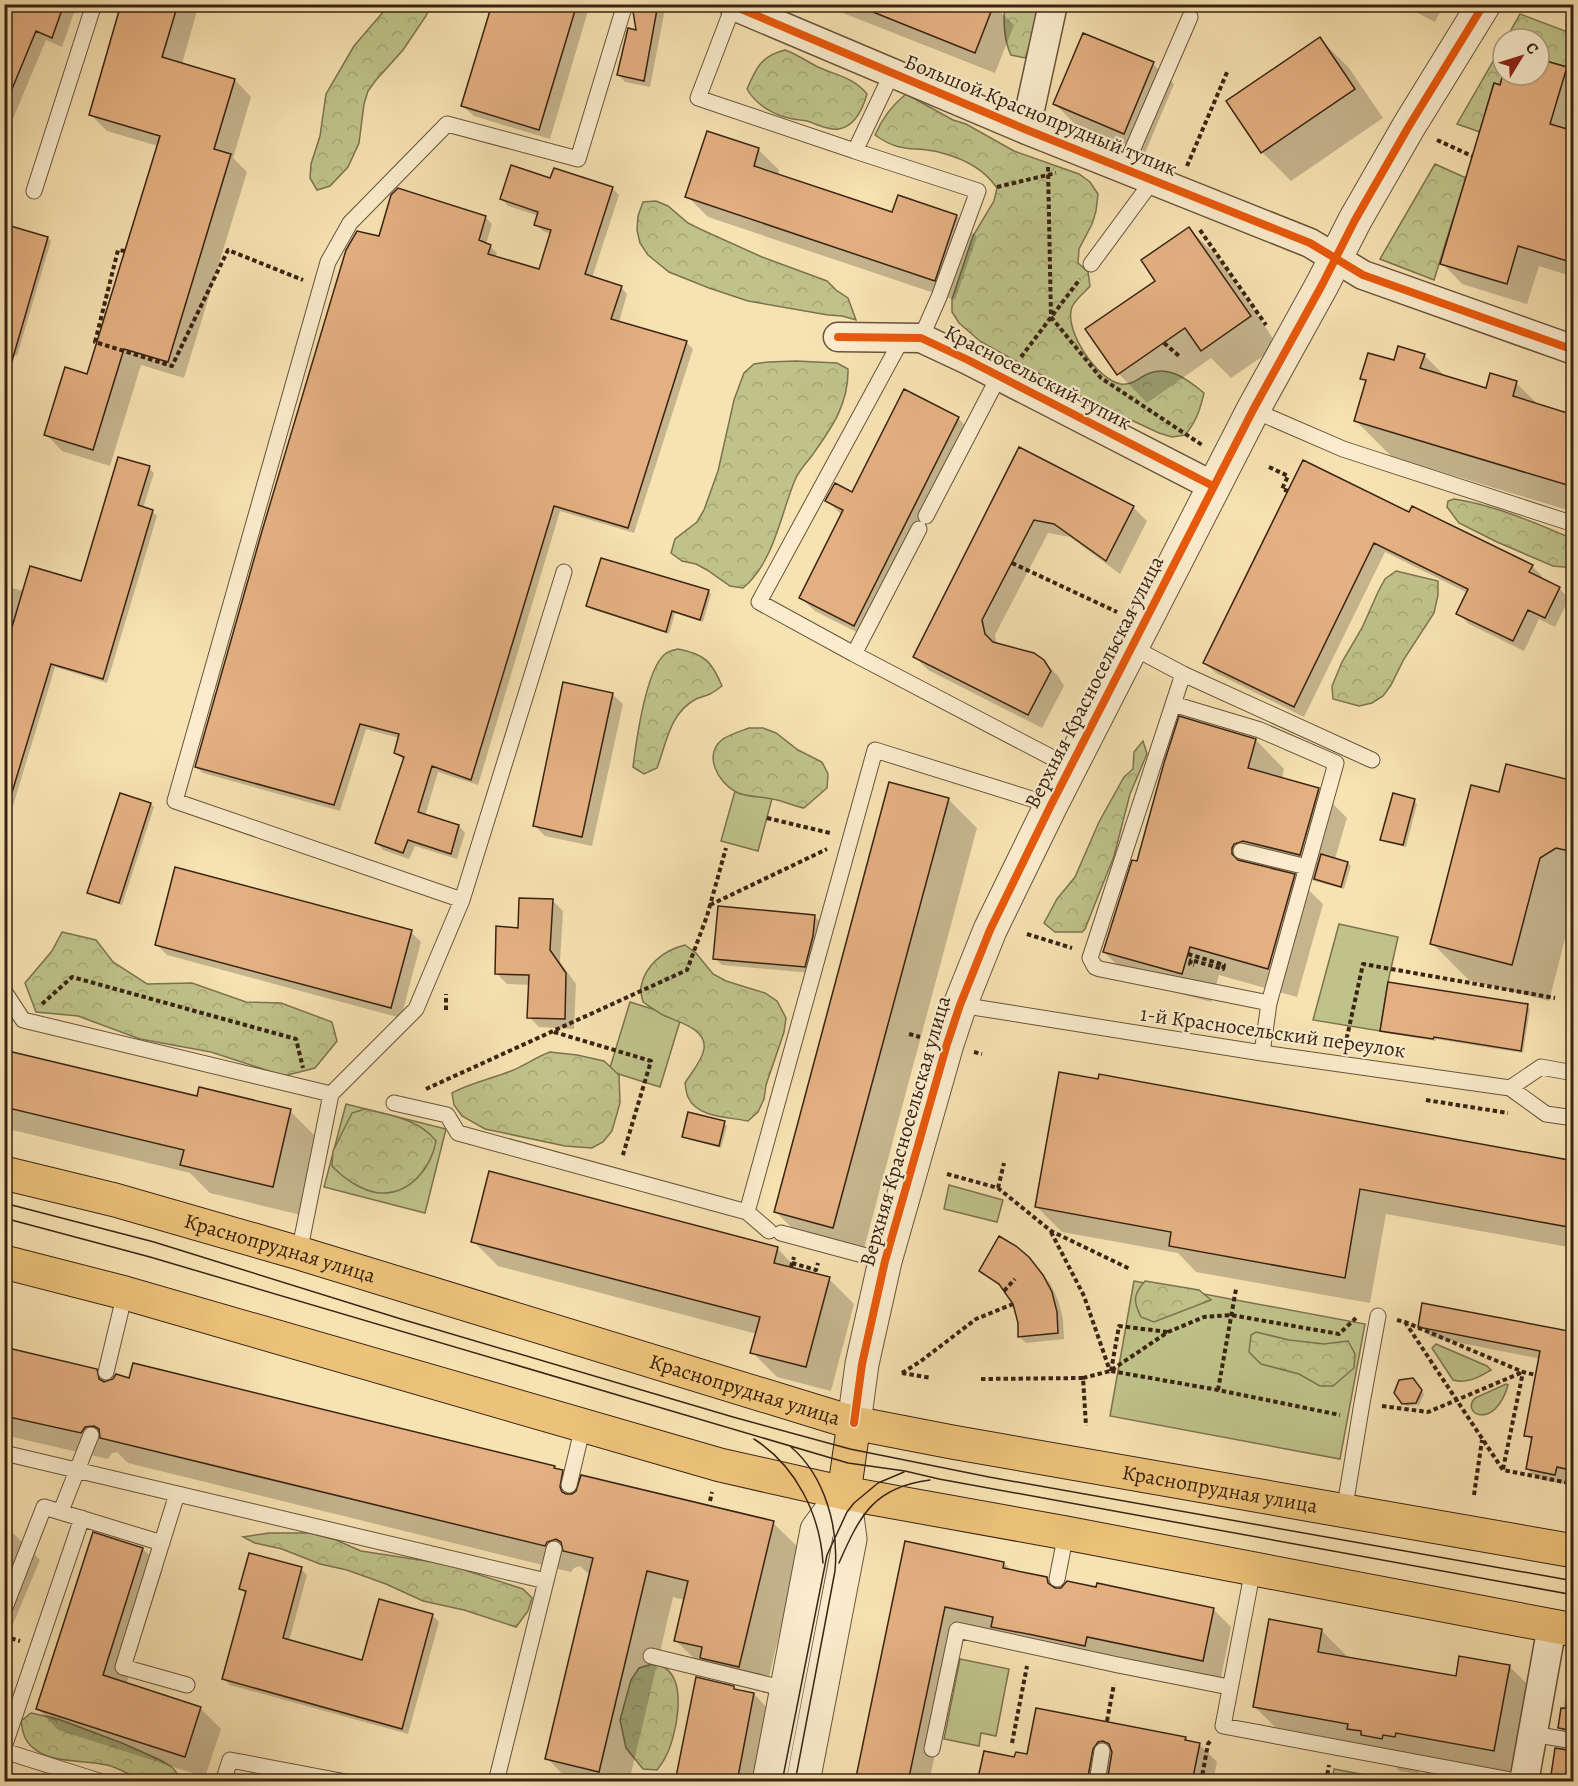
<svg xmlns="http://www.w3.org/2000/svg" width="1578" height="1786" viewBox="0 0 1578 1786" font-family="Alegreya,serif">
<defs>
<pattern id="forest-crowns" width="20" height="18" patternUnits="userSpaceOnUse" patternTransform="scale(1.5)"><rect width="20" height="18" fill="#bfc38a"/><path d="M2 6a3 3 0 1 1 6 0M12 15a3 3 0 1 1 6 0" fill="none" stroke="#a5a776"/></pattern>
</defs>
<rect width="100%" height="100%" fill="#f7e2b2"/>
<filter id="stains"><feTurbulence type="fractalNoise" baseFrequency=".00333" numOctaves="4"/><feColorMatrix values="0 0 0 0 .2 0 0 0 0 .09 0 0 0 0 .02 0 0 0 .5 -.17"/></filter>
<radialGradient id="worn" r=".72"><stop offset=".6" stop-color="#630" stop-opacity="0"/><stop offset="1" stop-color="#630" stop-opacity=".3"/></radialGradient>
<path fill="#bfc38a" stroke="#7c734e" stroke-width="1.5" d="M742,766l36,10 -20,75 -37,-10z
M1339,924l59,13 -10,45 -8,49 -67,-11z
M630,1002l51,16 -21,69 -51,-16z
M346,1104l100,25 -21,84 -101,-26z
M949,1185l54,15 -6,22 -53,-13z
M1134,1281l231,43 -25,135 -230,-43z
M1436,1344l51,22 4,4c-12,7 -23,14 -38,10l-21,-32z
M1506,1384l2,1c-13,46 -48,29 -33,13z
M960,1659l49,10 -13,67 -15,-3 -2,13 -35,-7z
M1334,1769l64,12h-66z"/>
<path fill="url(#forest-crowns)" stroke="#7c734e" stroke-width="1.5" d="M390,4l41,1 -5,11 -23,34 -27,30 -8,11 -4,13 -5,39 -11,24 -18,19 -13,4 -7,-12 1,-14 9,-28 6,-42 28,-48z
M1005,5h36l-4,22 -12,31 -14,-3c-7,-14 -8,-35 -6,-50z
M1520,14l53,20v22l-6,11 -28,-8v-20h-33z
M1503,44v30l-3,11 -6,-2 -14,49 -23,-8z
M785,50c11,4 20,10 31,16 18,9 38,11 51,28 -4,14 -11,32 -28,35 -10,2 -22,-5 -32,-8 -4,-1 -9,-1 -14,-2 -18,-3 -37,-14 -46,-30 9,-21 14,-33 38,-39z
M906,94l47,26 13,4 48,27 65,23 11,8 8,12 -2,17 -4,13 -13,25 -1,14 10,9 2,14c-5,6 -15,14 -18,21 -9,23 26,74 49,77 10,1 14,-3 21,-7 23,-15 44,1 62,16 -4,17 -8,29 -19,42l-13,2 -13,-4 -73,-34 -105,-57 -22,-19 -7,-11v-13l21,-63 21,-35 3,-13c-13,-19 -32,-29 -55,-35 -28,-8 -39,2 -67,-18 7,-16 17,-30 31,-41z
M1435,164l31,14 -32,102 -54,-21z
M656,201l12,5 20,17 12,6 62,28 65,24 9,9 12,8 8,22 -14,-4 -14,-1 -80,-14 -39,-13 -40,-16 -21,-17 -8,-12 -3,-13 1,-14 5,-14z
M796,361l41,2 11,6c1,36 -18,61 -37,88 -6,7 -13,15 -16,23 -15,36 -21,82 -52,108l-13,-2 -23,-16 -11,-6 -14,-3 -11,-8 4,-14 22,-17 7,-12 14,-39 16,-71 10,-27 10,-9 14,-2z
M1454,499c40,6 82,24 119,40v29l-20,-2 -56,-24 -38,-19 -12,-16 1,-6z
M1396,571l42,10v14l-4,18 -30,46 -13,26 -8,11 -11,7 -13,3 -26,-7 -1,-13 10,-24 20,-34 16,-36 7,-13z
M678,649c27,5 34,13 44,37 -4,3 -8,6 -12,8 -4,2 -9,3 -14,5 -27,15 -29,43 -39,69l-13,6 -11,-7c3,-25 13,-98 32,-113 3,-3 9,-4 13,-5z
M749,728h14l13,5 22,17 24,12 6,12 -1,14 -23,20c-10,-2 -18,-6 -27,-8 -13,-4 -30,-2 -41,-8 -19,-10 -33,-38 -13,-53 8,-5 18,-8 26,-11z
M1143,741l4,13 -17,40 -16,62 -29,73 -3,3h-27l-11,-9 13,-24 18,-22 24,-55 25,-45 9,-8 1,-17z
M62,932l34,8 17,22 34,22 45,-1 54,19 35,1 51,19 5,19 -22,27 -31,8 -73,-24 -71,-13 -62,-23 -42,-4 -11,-29 27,-32z
M685,945l11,8 17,21 13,7 39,12 12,8 9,17 -2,14 -18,53 -2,14 -6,13 -10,9c-19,-4 -51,-3 -60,-24 -2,-4 -2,-9 -3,-14 6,-10 17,-22 19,-34 3,-21 -27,-27 -41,-34 -7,-4 -14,-9 -20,-13 -1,-5 -3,-10 -2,-15 4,-22 23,-37 44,-42z
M550,1052l27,3 27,6 15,14 1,28 -8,28 -9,11 -11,6 -27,-2 -80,-17 -23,-13 -8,-11 -2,-12c18,-10 39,-14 59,-22 13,-5 25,-14 39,-19z
M365,1109c25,6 54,10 71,32 -5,27 -26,54 -57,52 -17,-2 -36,-15 -47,-27l1,-15 19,-38z
M1145,1281l54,9 12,10 -57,22 -13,-5c-8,-16 -8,-22 4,-36z
M1256,1332l33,8 35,4 24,-3 7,13 -1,14 -21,18h-13l-21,-12 -38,-10 -12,-12 2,-17z
M269,1533h41l26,7 25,11 85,13 77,25 9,9 -4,13 -12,16 -52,-17 -41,-9 -37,-17 -39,-14 -27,-6 -38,-15 -27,-6 -12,-6z
M652,1664c4,1 10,1 13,4 23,15 11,70 0,90 -2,4 -5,8 -8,12l-14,-1 -17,-21 -6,-28 11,-40 8,-12z
M31,1713l27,6 64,24 38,17 12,7 11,14c-12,1 -27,3 -37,0 -14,-4 -26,-13 -39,-16 -24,-6 -57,0 -76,-19 -7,-6 -9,-16 -10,-25z"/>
<path fill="#0003" d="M4,4h73l-15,43 -16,-7 -42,100z
M123,4h76l-17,60 53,16 16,17 -18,61 14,14 -63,206 -43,-13 -31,101 -48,-15 -16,-17 42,-58 70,-230 -51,-15 -17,-17z
M494,4h96l-40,135 -76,-23 -11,-10z
M636,4h30l-16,83 -25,-5 -7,-7 20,-43z
M820,4h172l22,21 -19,48z
M1401,4h43l-9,18z
M1320,39l29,29 34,50 -92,63 -29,-29z
M1539,60l27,9 8,7v201l-35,-11 -12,38 -65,-20 -20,-21 62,-188h35z
M1153,64l21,20 -29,69 -70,-29 -20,-20z
M708,133l51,17 20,20 -1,5 115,39 6,-17 58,19 20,21 -22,63 -247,-83 -21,-21z
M551,180l61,8 7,7 -27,83 29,9 6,7 -8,28 67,20 7,7 -59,184 -74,-22 -82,274 -40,-13 -13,44 34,10 6,7 -8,26 -42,-13 -6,13 -26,-9 -6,-7 28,-82 -10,-8 4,-15 -33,-9 -26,82 -137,-38 -7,-6 184,-529 105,-21 7,7 -6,20 4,2 7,7 -2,4 45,14 11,-37 -8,-3 -7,-7 3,-8 -31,-10 -6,-7z
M1189,229l29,28 60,89 -47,32 -20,-20 -64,45 -28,-29 38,-93z
M48,238l3,3 -34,115 -13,-3z
M1424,355l23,23 40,12 29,-7 24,23 34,10v96l-182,-55 -36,-36 11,-38 -5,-5 33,-16z
M958,418l14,14 -104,206 -53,-27 -14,-13 41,-83 -15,-14 26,-7z
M1020,449l113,58 14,14 -27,53 -50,-37 -22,-4 -53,102 2,10 46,16 15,15 6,10 -22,42 -114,-58 -14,-14z
M149,468l5,5 -11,35 9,3 5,5 -50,167 -52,-16 -46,152 -5,-2v-231l20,5 58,-8z
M1409,514l123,52 10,10 -1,4 18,8 10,11 -14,28 -16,-8 -15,32 -55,-27 -11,-11 10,-20 -83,-41 -81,165 -88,-44 -11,-10z
M708,591l3,3 -8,28 -28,-9 -6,21 -78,-25 -3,-3z
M612,694l11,10 -31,142 -47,-10 -11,-11z
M1256,740l28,29 -2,10 36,10 29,29 -12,41 13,4 3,3 -7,23 -51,-14 30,29 -26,93 -78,-22 -8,27 -78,-21 -29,-29 34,-90z
M1574,783v121l-25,97 -80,-21 -37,-37 68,-150z
M121,795l30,9 3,3 -32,98 -30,-10 -3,-3z
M948,799l29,29 -115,428 -58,-16 -29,-29z
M1414,801l3,3 -11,43 -21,-5 -3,-3z
M553,901l10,10 -3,51 16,22 -2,45 -35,-2 -10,-10 1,-32 -23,-1 -11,-11 23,-44z
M815,917l6,6 -10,50 -89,-8 -7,-7z
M411,932l10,10 -20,76 -234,-63 -11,-11z
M1527,1006l3,3 -7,44 -87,-14v2l-51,-8 -3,-3z
M4,1051l194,47 92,13 29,29 -18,75 -91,-22 -20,-20 -186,-45z
M724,1123l3,3 -6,22 -34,-9 -3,-3z
M1574,1162v86l-188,-34 -16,89 -174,-31 -18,-19 -116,-21 -25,-25z
M473,1241l304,7 22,23 30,8 25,25 -23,87 -54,-14 -25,-25 5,-18 -259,-68z
M1028,1258l22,25 8,17 5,19 1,20 -38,4 -6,-6 -2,-20 -4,-14 -8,-12 -25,-20z
M1420,1326l154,8v144l-7,-1 -2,7 -27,-5 -11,-10 6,-27 -7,-7 15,-76 -110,-22z
M4,1348l92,23 11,11 447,86 8,3 17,17 194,35 27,26 -35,144 -35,-9 7,7 17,3 22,23 -13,65h-86l54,-95 -18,-18 -11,-3 -27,-26 10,-40 -12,-3 -44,185h-59l-23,-24 44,-182 -11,-10 -6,2 -3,4 -443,-109 -11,-11 -5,1 -4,6 -104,-24z
M1416,1383l8,11 -5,11 -12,1 -3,-3z
M4,1530l10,4 26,26 -27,64 -9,-4z
M906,1542l98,21 8,8 35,7 11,12 155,19 18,18 -10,51 -116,-24 -2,9 -140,-39 -34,158h-72z
M143,1549l20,20 -37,116 74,23 21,21 -16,48 -147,-47 -20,-21z
M301,1569l6,6 -18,66 74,21 69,-47 7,7 -31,112 -178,-49 -7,-7 23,-84 -5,-5z
M1321,1630l29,29 107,19 52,-12 37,37 -15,79 -99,-13 -1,4 -12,-2v3l-20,-3 -4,-5 -10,-1 -5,-6 -89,-16 -36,-36z
M1569,1677l5,1v64l-14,-14z
M1037,1710l148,28 5,5 9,1 18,18 -4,20h-229l-4,-5 36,-18 12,-3z"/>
<path fill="#e4b081" stroke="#392313" stroke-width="1.5" d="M4,4h60l-12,34 -16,-7 -31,75z
M121,4h57l-16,53 73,22 -21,70 17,5 -63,208 -44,-13 -31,101 -49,-15 21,-68 22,7 73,-238 -71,-21z
M492,4h85l-38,126 -78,-24z
M634,4h24l-14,77 -27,-6 11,-47 8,2 -3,-19z
M853,4h141l-19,49z
M1083,33l71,29 -30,72 -71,-30z
M1320,37l35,52 -94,64 -35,-52z
M1539,59l28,8 -17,57 24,7v132l-56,-17 -11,38 -67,-20 54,-181 6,2 3,-11v1h36z
M707,131l52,17 -5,18 138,46 6,-17 59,20 -22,66 -250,-84z
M511,165l39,13 4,-10 59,19 -28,87 37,12 -11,33 76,22 -59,187 -74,-22 -83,274 -39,-14 -14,46 41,13 -8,29 -43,-14 -5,13 -28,-10 29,-86 -10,-4 5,-19 -39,-10 -26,81 -139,-38 67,-236 84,-281 11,-19 22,5 12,-41 7,-7 88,28 -7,24 12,5 -3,9 51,15 12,-39 -17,-5 4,-13 -38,-13z
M4,224l44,13 -38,131h-6z
M1189,227l62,89 -50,35 -16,-23 -68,47 -32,-46 70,-48 -14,-21z
M1398,346l27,8 -5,14 66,20 4,-15 27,8 -4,15 61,19v72l-220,-66 12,-41 -6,-1 8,-26 26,7z
M904,389l55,28 -105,209 -55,-28 44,-88 -18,-9 10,-18 17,9z
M1019,447l115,59 -28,55 -52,-37 -20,-4 -52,100 3,14 8,8 41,11 10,7 7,11 -23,44 -115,-58z
M118,457l32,9 -12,39 15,5 -50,169 -52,-15 -41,135 -6,-1v-144l26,-88 51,15z
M1303,460l106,52 3,-6 121,59 -4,7 31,15 -15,31 -17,-8 -15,31 -57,-27 12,-25 -94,-46 -80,164 -91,-44z
M601,558l108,32 -9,30 -28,-9 -6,21 -80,-26z
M563,682l50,11 -31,144 -49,-11z
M1179,716l77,23 -8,29 71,20 -19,67 -57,-14 -9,3 -2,4v6l6,6 57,14 -27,95 -78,-22 -8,27 -79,-22 29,-92 5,1 27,-98z
M1506,764l68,17v71l-18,-4 -16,10 -28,107 -82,-21 41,-159 28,7z
M889,782l60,16 -116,430 -59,-16z
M120,793l31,10 -32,100 -32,-10z
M1393,793l22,6 -12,46 -23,-5z
M1321,854l27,8 -7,25 -27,-8z
M175,867l237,63 -21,78 -236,-63z
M519,898l34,1 -3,51 16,23 -1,46 -38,-1 2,-43 -34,-1 1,-48 22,2z
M718,906l97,9 -2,21 -8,31 -92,-8z
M1388,982l140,22 -7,47 -87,-14 -1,2 -53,-8z
M4,1050l193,46 2,-9 92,22 -18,78 -93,-22 4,-15 -180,-43z
M1059,1072l39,7 1,-5 475,87v67l-214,-39 -15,89 -176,-32 2,-14 -136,-25z
M688,1112l37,9 -6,25 -37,-9z
M489,1171l289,76 -4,16 56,14 -24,90 -56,-14 10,-36 -289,-75z
M999,1236l17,10 13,11 14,18 9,17 5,20 1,21 -40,4v-14l-5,-19 -14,-20 -20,-13z
M1422,1303l152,29v139l-17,-4 -2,8 -29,-6 6,-32 -8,-1 16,-85 -122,-24z
M4,1347l93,22 2,10 5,3 9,-3 3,-5 13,4 4,-15 422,103 -1,2 9,2 -3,17 2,5 4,2h6l4,-3 5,-16 193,46 -35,146 -39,-9 2,-11 -28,-6 14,-60 -41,-10 -48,201 -54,-13 48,-201 -30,-7 -2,-9 -5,-3 -9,3 -2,4 -445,-108 -1,-9 -5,-3 -9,1 -4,6 -77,-17z
M1413,1378l9,12 -6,13 -14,1 -8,-11 5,-13z
M93,1532l50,16 -40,127 98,32 -16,50 -149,-48z
M905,1541l99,21 -1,6 44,9 1,6 7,5h6l6,-7 29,6 1,-4 117,25 -11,53 -116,-24 -2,9 -52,-11 -42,-8 2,-10 -48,-10 -37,175h-53z
M249,1553l53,14 -19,71 79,22 17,-61 54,15 -31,115 -180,-50 24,-88 -7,-2z
M1269,1619l53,10 -4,23 138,24 3,-20 51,9 -16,86 -98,-18 -1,4 -12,-2 -1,4 -21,-4v-4l-14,-2 1,-5 -95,-17z
M696,1677l38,9v3l20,4 -17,89h-62z
M1036,1708l150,29 -1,3 15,3 -8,39h-85l5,-30 -3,-8 -6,-3 -5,1 -5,7 -6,33h-90l-19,-4 6,-27 30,6 2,-5 11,2z
M1561,1708l13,1v22l-16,-3z
M1555,1748l19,3v31h-24z"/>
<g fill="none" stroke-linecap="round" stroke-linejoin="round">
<g stroke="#68533b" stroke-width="17">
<path id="service" d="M734,4l-36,94 157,53
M892,73l-37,78 123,40 -39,106 -18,41
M1124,169l66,-152
M34,191l60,-187
M1091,264l62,-84
M1253,410l90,39 231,75
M926,516l73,-140
M919,529l-65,125 216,113
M1132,647l51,27 189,86
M854,654l-95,-52 144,-265
M1183,674l-93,284 5,9 5,2 169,34 -7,50
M1173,704l87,26 76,33 -67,240
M1241,851l66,16
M462,900l-287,-99 153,-539 22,-39 97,-99 131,35 47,-155
M4,991l19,29 308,74
M960,1005l302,48 248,35 36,26 28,4
M1510,1088l31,-21 33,6
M394,1103l53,12 11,18 289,79 128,-462 176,55
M747,1212l22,19
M781,1233l104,28
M299,1253l32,-159 85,-85 46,-109 102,-328
M106,1372l19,-79
M4,1453l542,128
M569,1485l14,-59
M177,1494l-54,173 64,18
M61,1511l30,-76
M1344,1512l18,-109 16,-87
M1253,1569l-30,157 299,56
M1057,1579l9,-46
M4,1610l40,-103 118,36
M651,1656l135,33
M1532,1734l42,7
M4,1747l78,-229
M932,1749l25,-119 161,35 111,22
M4,1751l98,31
M223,1782l7,-22 116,22
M496,1782l58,-233
M1097,1782l5,-31"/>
</g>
<g stroke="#68533b" stroke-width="31">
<path id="minor" d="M734,6l293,124 283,113 53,32 211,75
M1027,130l2,-16 24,-110
M838,337l83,1 47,22 245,126
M1524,1782l28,-156"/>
</g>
<g stroke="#68533b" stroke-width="35">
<path id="tertiary" d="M854,1423l8,-59 23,-103 62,-217 13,-39 30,-75 61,-125 202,-395 69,-125 33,-65 54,-94 75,-122
M769,1782l48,-252 27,-37
M803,1782l47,-243 -6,-46"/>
</g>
<g stroke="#392313" stroke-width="35">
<g id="primary">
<path id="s1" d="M4,1173l111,27 184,53 555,170 98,19 622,109"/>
<path d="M4,1262l121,31 595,172 124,28 222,40 508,97"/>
<path d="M844,1493l10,-70"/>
</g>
</g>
<path stroke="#392313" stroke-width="4" stroke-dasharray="4.5 3" stroke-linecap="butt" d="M1437,140l35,16
M1187,166l41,-96
M1048,167l3,150 50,61 101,67
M997,187l59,-14
M1200,230l66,95
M125,251l-7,-1 -23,92 77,24 56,-116 75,30
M1164,343l15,13
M1021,357l59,-78
M1269,467l19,9 -6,13 6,2
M1012,563l105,49
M767,818l63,15
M710,905l117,-56
M1027,934l45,14
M1188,954l36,11 -1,4 -32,-9 -1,4 4,1
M42,1004l30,-27 224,62 7,29
M446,1010v-16
M554,1032l97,29 -29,97
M909,1034l11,3
M1345,1046l18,-82 192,34
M974,1052l8,2
M426,1089l261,-119 20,-54 19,-68
M1426,1100l82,13
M947,1174l51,14 53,43 79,38
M998,1188l6,-25
M1051,1232l33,64 26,75
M792,1263l24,7 2,-7
M791,1267l3,-10
M1004,1291l11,-12
M1397,1320l8,2 118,50 13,3
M1405,1322l98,148 71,14
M1111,1371l107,19 122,25
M1111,1371l8,-45 49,6
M902,1373l19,-12 55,-42 37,-15
M902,1373l29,5
M1083,1378l27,-7 58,-39 36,-15 27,-2 108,19 17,-16
M981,1379l102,-1 3,48
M1218,1390l18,-101
M1382,1406l46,6 95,-40
M1503,1469l20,-97
M1474,1495l8,-55
M710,1501l2,-9
M4,1636l16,5
M1107,1721l7,-37
M1012,1743l15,-77
M1201,1782l7,-38 3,-4
M1326,1782l3,-17"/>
<use href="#service" stroke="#faeccd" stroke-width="15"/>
<use href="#minor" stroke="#faeccd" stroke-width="28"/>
<use href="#tertiary" stroke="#faeccd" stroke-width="33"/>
<use href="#primary" stroke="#ecc179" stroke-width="33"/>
<path stroke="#392313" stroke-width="1.5" d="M4,1203l150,39 247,77 332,98 117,32 139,28 585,104
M4,1218l146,39 698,206 57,8 34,8 635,116
M754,1439c42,27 66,75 69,124
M791,1447c34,29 48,81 44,124l-40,211
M839,1563c21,-48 35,-76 91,-83
M782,1782l45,-227 20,-43 7,-9 24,-20 26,-11"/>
<g stroke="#faeccd" stroke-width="11">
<path id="cycleway" d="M734,6l293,124 283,113 53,32 211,75
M838,337l83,1 47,22 245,126
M854,1423l8,-59 23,-103 62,-217 13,-39 30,-75 61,-125 202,-395 69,-125 33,-65 54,-94 75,-122"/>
</g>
<use href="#cycleway" stroke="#e8590c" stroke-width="8"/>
</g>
<g text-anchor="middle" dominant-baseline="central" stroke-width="4.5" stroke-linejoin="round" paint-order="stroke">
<g font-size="21" fill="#392313" stroke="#faeccd">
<text transform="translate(1041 115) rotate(22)">Большой Краснопрудный тупик</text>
<text transform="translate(1038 377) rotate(27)">Красносельский тупик</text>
<text transform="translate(1094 682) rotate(-63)">Верхняя Красносельская улица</text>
<text transform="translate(1273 1032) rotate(8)">1-й Красносельский переулок</text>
<text transform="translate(905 1131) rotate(-74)">Верхняя Красносельская улица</text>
<text stroke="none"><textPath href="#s1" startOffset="286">Краснопрудная улица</textPath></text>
<text stroke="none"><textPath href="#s1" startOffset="772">Краснопрудная улица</textPath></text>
<text stroke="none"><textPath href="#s1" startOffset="1258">Краснопрудная улица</textPath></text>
</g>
</g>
<rect width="1578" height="1786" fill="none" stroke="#f7e2b2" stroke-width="24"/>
<rect x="6" y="6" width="1566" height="1774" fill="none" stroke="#392313" stroke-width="3"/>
<rect x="12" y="12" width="1554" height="1762" fill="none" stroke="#392313" stroke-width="1.5"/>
<g transform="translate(1521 57) rotate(52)"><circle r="28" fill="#faeccd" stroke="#ad9c83" stroke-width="1.5"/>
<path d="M0-4.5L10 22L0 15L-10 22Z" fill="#8f2418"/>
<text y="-9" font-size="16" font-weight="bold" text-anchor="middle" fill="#392313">С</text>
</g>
<rect width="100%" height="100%" filter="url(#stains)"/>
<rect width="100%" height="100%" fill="url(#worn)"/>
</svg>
